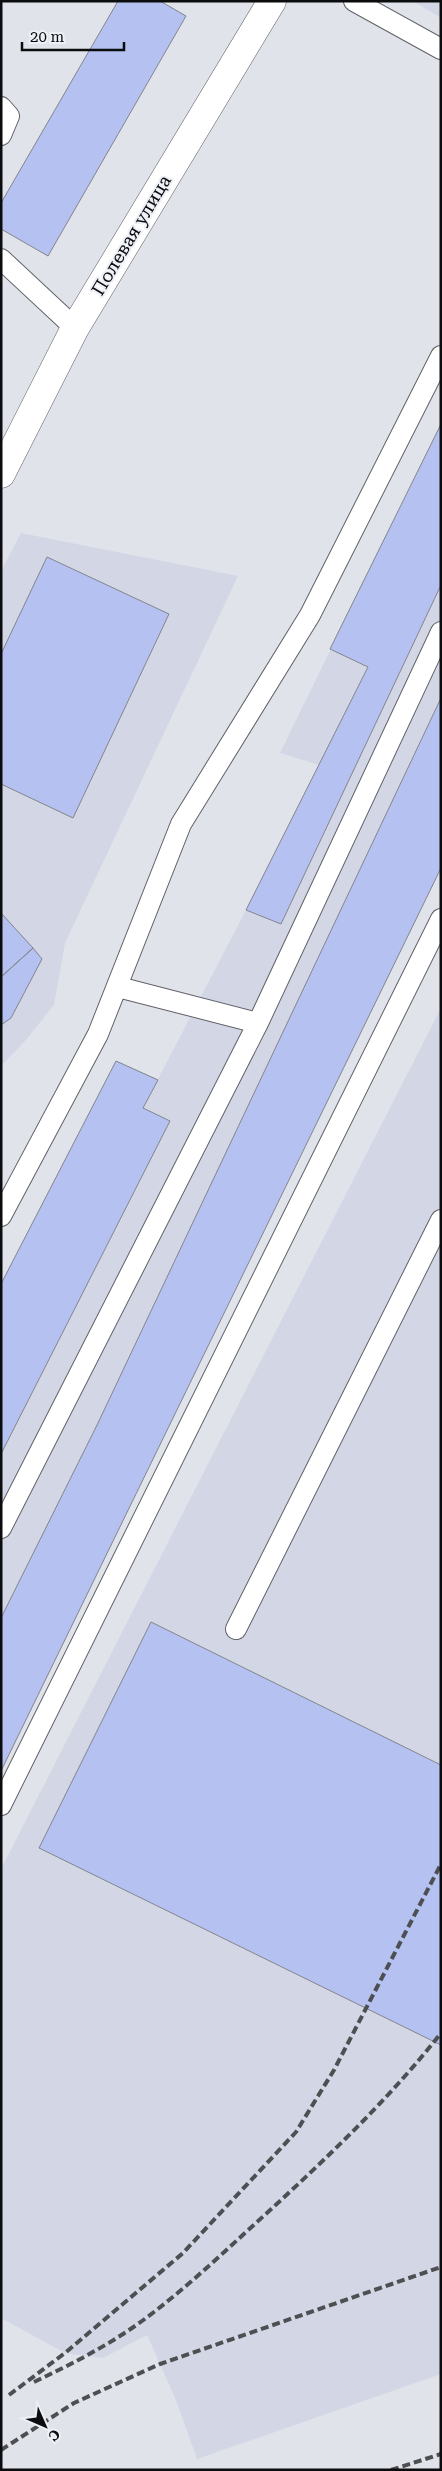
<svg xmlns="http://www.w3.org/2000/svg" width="442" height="2471" viewBox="0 0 442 2471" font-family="'Roboto Serif',serif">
<rect width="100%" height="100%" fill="#e1e3ea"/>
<path fill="#d3d7e5" d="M413,1h28v17z
M441,424v443l-440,902v-485l115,-223 42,18 88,-169 73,-145 -39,-12z
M21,533l217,43 -173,367 -11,62 -29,36 -24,25v-495z
M441,1008v1366l-244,85 -21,-59 -29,-65 -44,23 -38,-5 -64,-35v-449z"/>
<path fill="#b4c1f1" stroke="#83858c" d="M118,1h42l26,15 -138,240 -47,-27v-26z
M441,424v161l-160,339 -35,-14 122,-243 -38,-18z
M47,557l122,57 -96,204 -72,-34v-130z
M441,698v170l-440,903v-153l97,-195z
M1,913l32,35 -32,29z
M33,948l9,11 -31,59 -10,7v-48z
M116,1061l42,19 -15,28 27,13 -169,333v-170z
M151,1622l290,143v280l-402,-197z"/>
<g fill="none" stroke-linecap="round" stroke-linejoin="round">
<g stroke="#606268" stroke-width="22">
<path id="service" d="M354,1l87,48
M1,107l8,9 -8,19
M1,259l74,69
M118,987l140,36
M1,1216l97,-182 83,-210 129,-209 131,-259
M1,1528l257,-505 183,-391
M236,1629l205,-409
M1,1805l440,-886"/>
</g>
<g stroke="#606268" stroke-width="29">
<path id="minor" d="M1,474l74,-146 197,-327"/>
</g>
<use href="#service" stroke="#fff" stroke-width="20"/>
<use href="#minor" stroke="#fff" stroke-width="28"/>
<path stroke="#4d4f52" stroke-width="4" stroke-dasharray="8 4" stroke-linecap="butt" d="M34,2382c38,-18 75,-37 108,-61 45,-33 85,-72 126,-109 61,-56 122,-114 173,-179
M9,2395l56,-42 118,-100 113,-121 38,-62 107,-206
M1,2450l73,-47 86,-39 281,-97
M391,2470l50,-16"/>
</g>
<g text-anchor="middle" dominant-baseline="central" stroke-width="4" stroke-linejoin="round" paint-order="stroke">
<g font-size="18" fill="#0b0c0e" stroke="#eef0f7">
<text transform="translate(131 235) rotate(-59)">Полевая улица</text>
</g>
</g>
<rect width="442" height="2471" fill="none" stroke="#0b0c0e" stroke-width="5"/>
<g transform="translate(45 2426) rotate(135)" stroke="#eef0f7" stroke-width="4" paint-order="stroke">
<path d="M0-4L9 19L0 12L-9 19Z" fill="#0b0c0e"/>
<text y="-8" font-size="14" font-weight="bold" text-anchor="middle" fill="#0b0c0e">С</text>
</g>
<path d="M22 42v8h102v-8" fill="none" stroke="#0b0c0e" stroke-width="2.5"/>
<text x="30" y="42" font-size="15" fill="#0b0c0e" stroke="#eef0f7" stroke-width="4" paint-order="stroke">20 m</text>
</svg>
